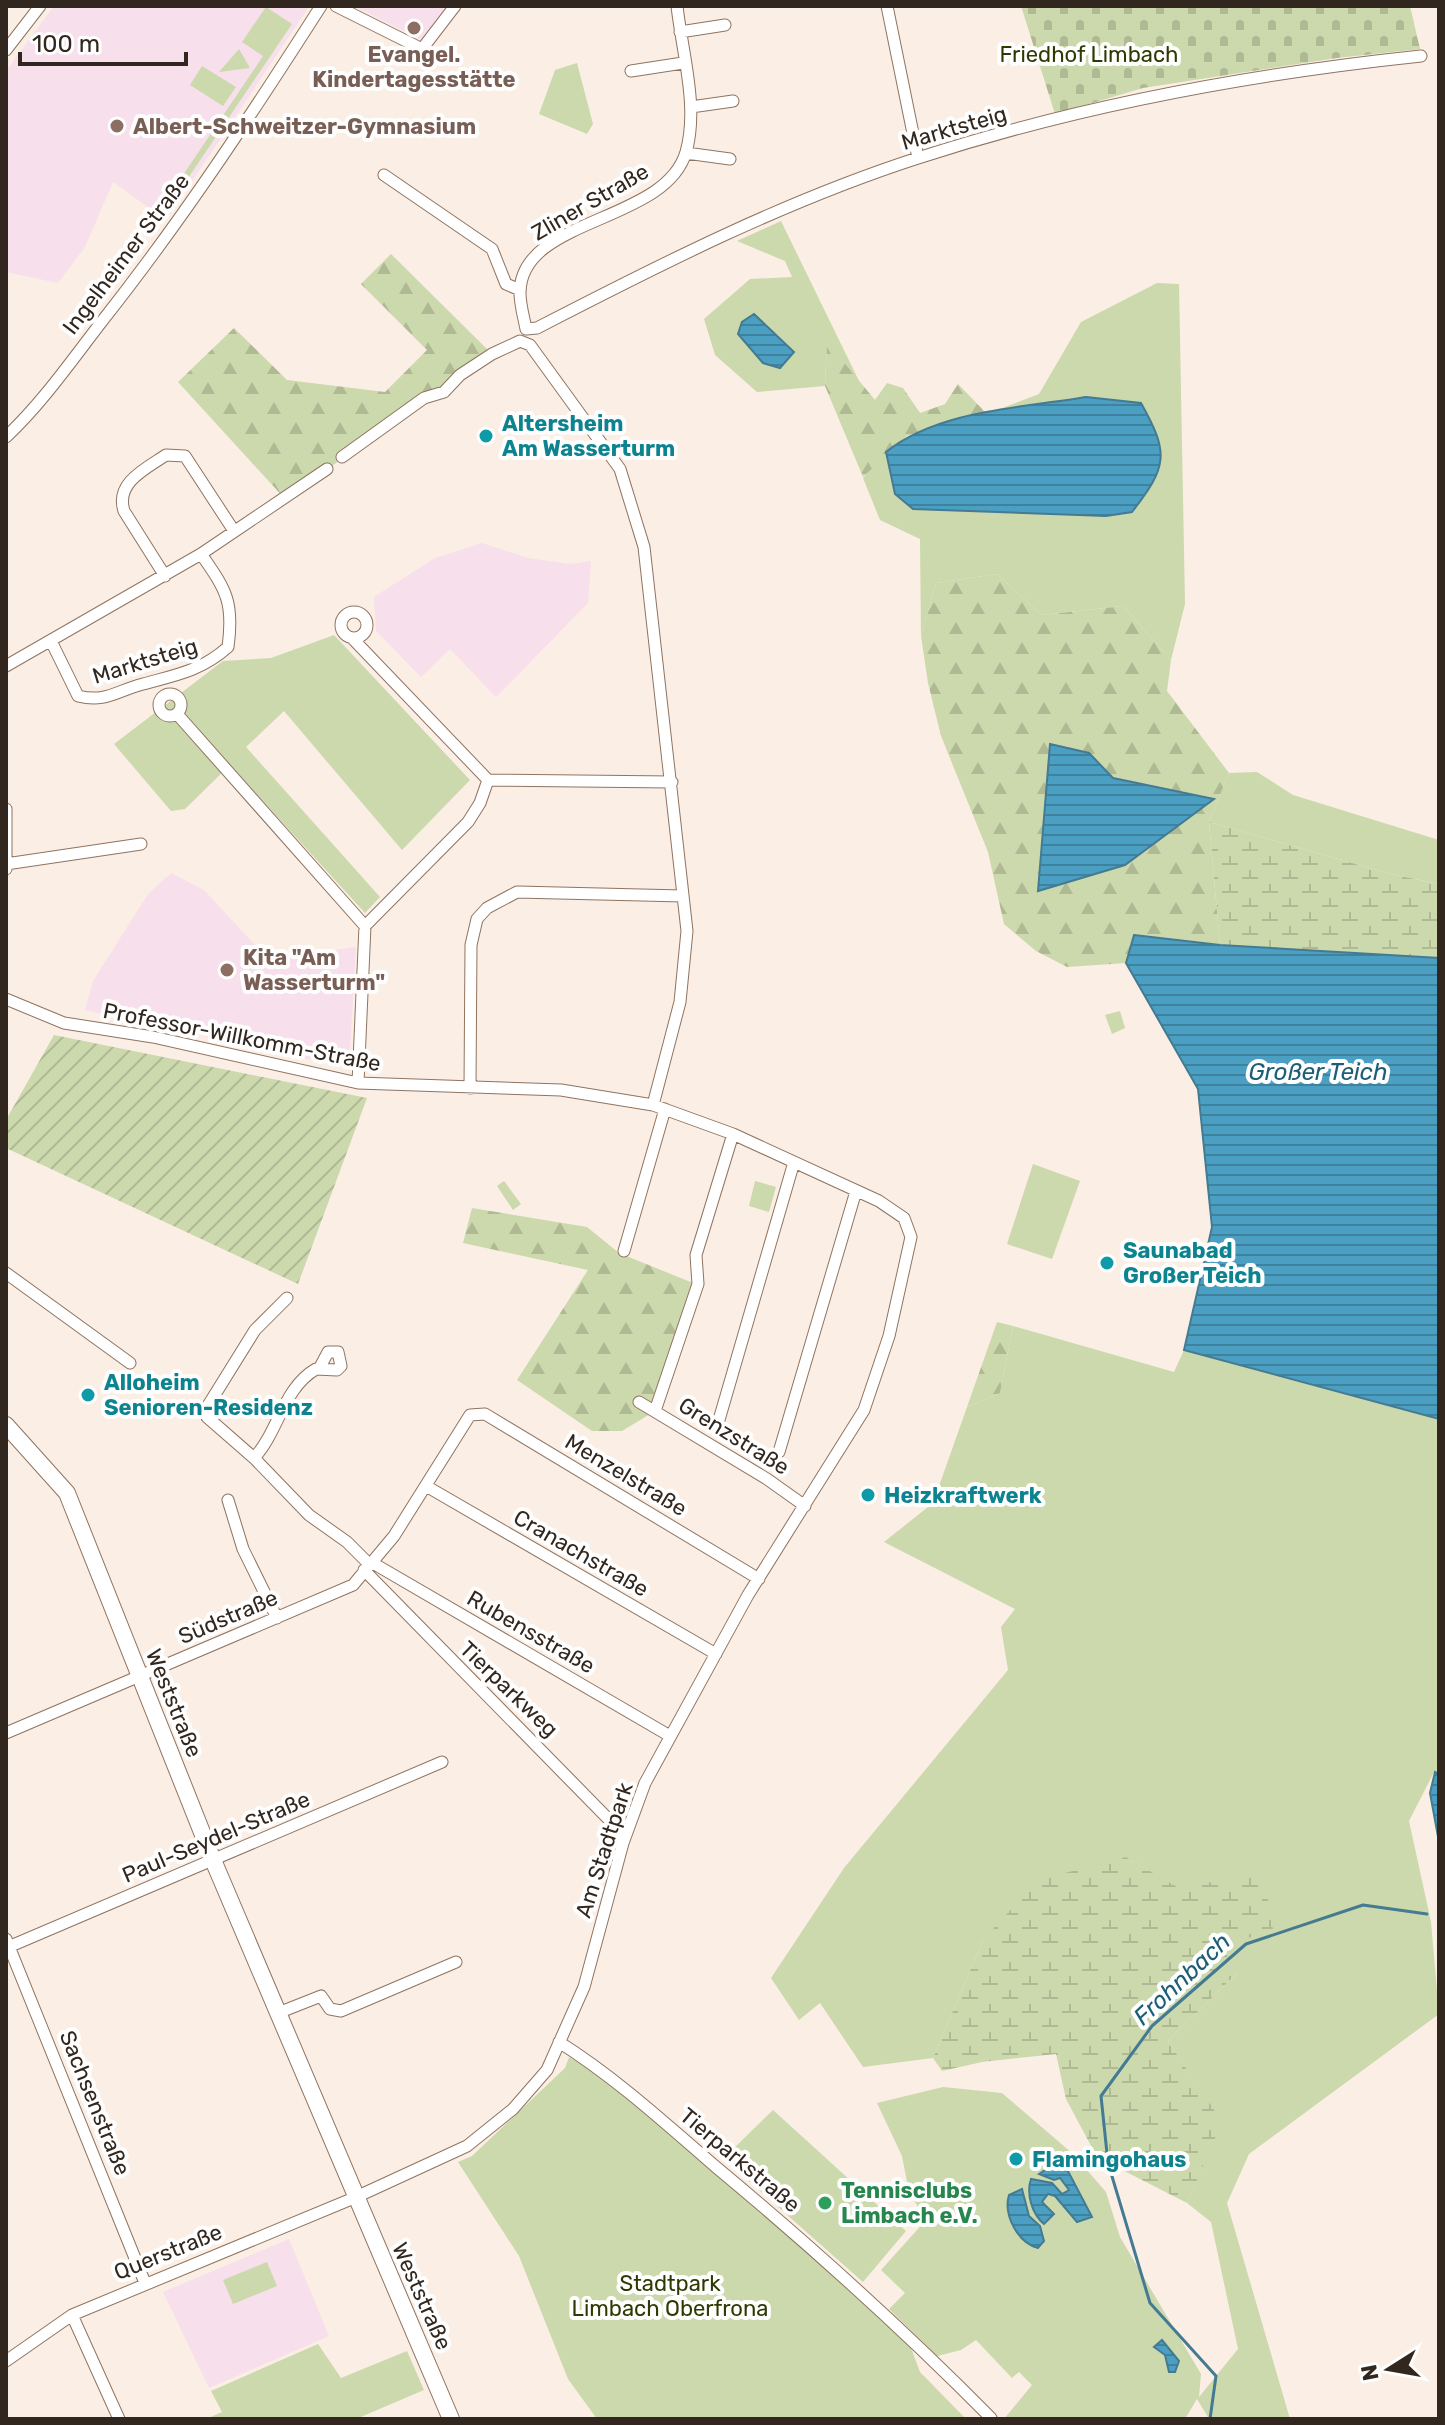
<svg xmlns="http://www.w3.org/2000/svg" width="1445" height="2425" viewBox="0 0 1445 2425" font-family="Rubik,sans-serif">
<defs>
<pattern id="forest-firs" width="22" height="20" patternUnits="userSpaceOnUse" patternTransform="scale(2)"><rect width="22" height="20" fill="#cbd9ad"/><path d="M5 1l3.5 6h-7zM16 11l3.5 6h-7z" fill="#afba94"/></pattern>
<pattern id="wetland-marsh" width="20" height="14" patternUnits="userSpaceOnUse" patternTransform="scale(2)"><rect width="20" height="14" fill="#cbd9ad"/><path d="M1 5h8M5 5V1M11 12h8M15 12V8" fill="none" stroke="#afba94"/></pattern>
<pattern id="cemetery-stones" width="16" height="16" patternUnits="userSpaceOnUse" patternTransform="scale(2)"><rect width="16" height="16" fill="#cbd9ad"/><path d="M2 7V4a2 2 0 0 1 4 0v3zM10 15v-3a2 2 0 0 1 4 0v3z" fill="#afba94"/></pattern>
<pattern id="garden-furrows" width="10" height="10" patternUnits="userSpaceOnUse" patternTransform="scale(2)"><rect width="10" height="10" fill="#cbd9ad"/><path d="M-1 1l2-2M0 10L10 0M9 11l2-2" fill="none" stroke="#afba94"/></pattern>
<pattern id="water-rules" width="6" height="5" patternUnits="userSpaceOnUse" patternTransform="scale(2)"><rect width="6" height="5" fill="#4b9fc3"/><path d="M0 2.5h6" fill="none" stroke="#3f829e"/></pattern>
</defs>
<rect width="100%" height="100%" fill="#fbeee5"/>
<path fill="#f7dfeb" d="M54,6l254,2 -142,212 -53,-38 -28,65 -27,36 -52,-11v-201z
M354,6h93l-26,34z
M482,543l46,15 42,6 21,-3 -3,42 -92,94 -46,-48 -29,28 -45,-46 -2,-34 61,-39z
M171,873l33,17 64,69 88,-12 -7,121 -264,-58 8,-29 55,-87z
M289,2239l40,97 -120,52 -46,-96z"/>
<path fill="#cbd9ad" d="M266,7l26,17 -110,163 -5,-3 86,-128 -21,-14z
M239,49l11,19 -31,4z
M577,63l16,61 -6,10 -48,-20 16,-44z
M202,66l34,21 -13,19 -33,-21z
M781,221l79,162 -33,-40 -2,43 -68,6 -42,-37 -11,-36 46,-40 42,-2 -7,-16 -48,-20z
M1157,283l22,1 6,320 -14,56 -48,-54 -81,9 -45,-41 -61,9 -15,53 -1,-97 -40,-19 -17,-42 23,-26 9,42 18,15 193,7 26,-4 -46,-115 -99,17 52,-20 42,-72z
M334,635l136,145 -68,70 -118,-139 -38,36 134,150 -15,16 -135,-148 -45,44 -14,2 -57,-67 109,-83 48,-3z
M1257,772l36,23 146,45v44l-48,-10 -182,-52 20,-49z
M1120,1011l5,17 -13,6 -7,-19z
M1033,1164l47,17 -28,78 -45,-15z
M504,1181l17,23 -8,6 -16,-24z
M755,1181l21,6 -7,25 -20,-6z
M1013,1326l161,46 10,-22 255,69v355l-5,-2 -25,49 22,101 8,92 -190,140 -22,49 63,216h-81l-12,-20 -12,20h-181l28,-34 -13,-13 -7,6 -36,-38 -15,10 -24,6 -48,-47 16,-16 -24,-23 45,-50 -17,-28 -7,-36 -25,-53 66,-16 59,6 71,61 33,38 14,45 81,137 -2,23 39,-48 -27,-127 -24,-19 34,-81 -53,-81 69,-68 -17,-26 44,-71 -87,12 -51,-31 -143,83 -50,118 -70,9 -43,-64 -21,17 -28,-42 73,-110 164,-198 -7,-43 14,-18 -131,-67 49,-39 34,-96 33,-14z
M569,2057l34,20 259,222 49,49 9,24 46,47h-369l-29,-40 -49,-123 -61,-94 14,-6 93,-88z
M773,2110l133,121 -43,51 -120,-106 5,-5 -20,-17z
M267,2262l10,24 -44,18 -10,-24z
M318,2344l23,34 66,-27 17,39 -68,29h-150l16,-7 -11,-21z"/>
<path fill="url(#forest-firs)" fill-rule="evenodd" d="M391,254l101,100 -68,44 -138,102 -108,-118 56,-54 53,52 98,12 42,-42 -66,-66z
M827,342l48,58 12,-17 16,5 17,25 25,-9 13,-20 29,30 -80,22 -44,41 -38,-91z
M997,574l45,41 81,-9 48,54 -4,31 62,82 -20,49 11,123 -86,-10 -8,28 -59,4 -31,-16 -32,-27 -16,-72 -47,-116 -13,-53 -7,-47 15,-53zM1089,753l24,25 100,21 -174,92z
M472,1208l115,19 32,26 74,30 -38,128 -33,20h-30l-75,-51 71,-110 -125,-27z
M997,1322l16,4 -13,67 -33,14z"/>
<path fill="url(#wetland-marsh)" d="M1209,822l182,52 48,10v74l-219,-13z
M1126,1857l51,30 87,-12 9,55 -52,17 17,25 -70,69 54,81 -35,81 -90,-46 -31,-58 -10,-45 -74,8 -40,9 -9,-13 50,-118 55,-60z"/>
<path fill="url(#cemetery-stones)" d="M1021,6h389l10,43 -83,9 -194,30 -88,26z"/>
<path fill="url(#garden-furrows)" d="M54,1035l313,63 -69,186 -292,-136v-28z"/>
<path fill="url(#water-rules)" stroke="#447b92" stroke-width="2" d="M754,314l40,38 -14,16 -17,-5 -25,-29 4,-12z
M1086,397l55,6c28,50 27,63 -9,109l-26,4 -193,-7 -18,-15 -9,-42c53,-42 135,-44 200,-55z
M1050,744l39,9 24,25 101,21 -89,66 -87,26z
M1134,935l86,10 219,13v461l-255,-69 28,-123 -14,-138 -72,-126z
M1435,1772l4,2v68l-9,-49z
M1051,2166l17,5 24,46 -15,5 -22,-26 -7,-2 -6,8 12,12 -10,10c-12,-10 -18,-30 -13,-45l21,4 10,11 7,-4 -9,-12 -6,2 -15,-6z
M1022,2189l7,27 11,10 4,15 -6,7c-20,-5 -35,-33 -29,-53z
M1162,2340l17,21 -4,11h-6l-4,-17 -11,-8z"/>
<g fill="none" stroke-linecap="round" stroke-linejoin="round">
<path stroke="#447b92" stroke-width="3" d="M1210,2419l6,-43 -66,-73 -42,-140 -7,-67 51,-70 94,-82 117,-39 64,9"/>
<g stroke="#8f7460" stroke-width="13">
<path id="street" d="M336,6l86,43 33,-43
M677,6c5,46 22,101 9,146 -21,72 -166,65 -166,141 0,12 4,25 6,36l11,-1c124,-64 248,-127 381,-170 163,-53 332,-84 503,-102
M887,6l31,152
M680,32l45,-7
M6,50l34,-44
M631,71l52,-8
M691,107l42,-6
M686,153l44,6
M384,175l108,74 14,35 14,6
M6,437c37,-35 66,-77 97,-117 79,-100 149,-206 218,-314
M342,457l82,-59 20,-6 16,-17 32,-21 28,-13 10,4 90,124 24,78 43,384 -7,71 -27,103
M165,576l-41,-65c-9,-28 21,-42 42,-56l19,1 49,75
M341 625a13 13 0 1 1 26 0a13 13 0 1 1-26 0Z
M352,638l136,142 184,2
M51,641l27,55c28,7 38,-5 65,-12 33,-9 58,-13 85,-37 6,-44 -1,-56 -27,-93
M6,666l195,-112 126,-85
M159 705a11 11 0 1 1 22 0a11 11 0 1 1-22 0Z
M177,714l188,212
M6,809v60
M6,864l135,-20
M6,999l58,24 89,14 205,46 203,7 92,15 80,29 146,67 25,17 7,19 -22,99 -25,74 -116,185 -103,188 -22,60 -39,144 -37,83 -34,39 -46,37 -113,52 -282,117 -66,46
M358,1083l7,-157 103,-104 12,-19 8,-23
M470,1088l1,-143 6,-26 10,-11 30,-16 166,4
M624,1251l41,-142
M6,1273l124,90
M319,1369l9,-17h10l3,14 -4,4 -21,-1c-33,19 -37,62 -62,89l55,57 38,27 22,22
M639,1402l128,77 38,27
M655,1411l43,-127 -2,-29 37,-121
M719,1420l75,-258
M779,1452l77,-261
M254,1458l-47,-41 2,-13 46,-74 32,-32
M426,1486l290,168
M228,1500l15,49 34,69
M371,1562l299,174
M364,1570l261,266
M6,1733l347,-148 41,-49 76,-121 15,-1 274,165
M6,1939l139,344
M6,1948l436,-186
M278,2013l43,-17 9,13 11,2 115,-49
M559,2042c57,36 106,81 157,125 96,80 187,162 275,251
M72,2315l47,104"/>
</g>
<g stroke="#8f7460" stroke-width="18">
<path id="secondary" d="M6,1425l61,68 146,367 238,559"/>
</g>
<use href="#street" stroke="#fff" stroke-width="11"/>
<use href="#secondary" stroke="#fff" stroke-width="16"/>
</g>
<g fill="#8d6e63" stroke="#fefefe" stroke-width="3">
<circle cx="414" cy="28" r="8"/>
<circle cx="117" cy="126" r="8"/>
<circle cx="227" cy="970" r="8"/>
</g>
<g fill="#0f9aa8" stroke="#fefefe" stroke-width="3">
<circle cx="486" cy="436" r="8"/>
<circle cx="1107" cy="1263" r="8"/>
<circle cx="88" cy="1395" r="8"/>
<circle cx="868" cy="1495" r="8"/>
<circle cx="1016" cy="2159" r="8"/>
</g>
<circle fill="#2e9e5b" stroke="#fefefe" stroke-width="3" cx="825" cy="2203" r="8"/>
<g text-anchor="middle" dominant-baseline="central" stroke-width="8" stroke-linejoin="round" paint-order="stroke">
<g font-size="22" font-weight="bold" fill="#785e54" stroke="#fefefe" text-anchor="start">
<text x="414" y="54" text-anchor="middle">Evangel.<tspan x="414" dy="25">Kindertagesstätte</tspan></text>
<text x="133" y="126">Albert-Schweitzer-Gymnasium</text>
<text x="243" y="957">Kita "Am<tspan x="243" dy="25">Wasserturm"</tspan></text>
</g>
<g font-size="22" fill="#2e3a02" stroke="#fefefe">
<text x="1089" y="54">Friedhof Limbach</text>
<text x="670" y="2283">Stadtpark<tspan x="670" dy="25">Limbach Oberfrona</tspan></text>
</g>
<g font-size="22" fill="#32271f" stroke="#fefefe">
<text transform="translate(954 128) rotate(-16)">Marktsteig</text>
<text transform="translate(590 202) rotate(-30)">Zliner Straße</text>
<text transform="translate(126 254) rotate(-53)">Ingelheimer Straße</text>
<text transform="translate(145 661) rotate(-17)">Marktsteig</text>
<text transform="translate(242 1037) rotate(11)">Professor-Willkomm-Straße</text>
<text transform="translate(734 1436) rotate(32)">Grenzstraße</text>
<text transform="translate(626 1475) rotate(31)">Menzelstraße</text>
<text transform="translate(581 1553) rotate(30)">Cranachstraße</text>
<text transform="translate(228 1617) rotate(-23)">Südstraße</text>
<text transform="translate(531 1632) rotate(30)">Rubensstraße</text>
<text transform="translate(509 1689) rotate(44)">Tierparkweg</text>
<text transform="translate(174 1703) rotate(68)">Weststraße</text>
<text transform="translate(216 1837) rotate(-23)">Paul-Seydel-Straße</text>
<text transform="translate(604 1850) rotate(-72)">Am Stadtpark</text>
<text transform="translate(95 2103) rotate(68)">Sachsenstraße</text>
<text transform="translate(740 2160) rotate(40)">Tierparkstraße</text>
<text transform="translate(168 2252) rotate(-22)">Querstraße</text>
<text transform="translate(422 2296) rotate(66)">Weststraße</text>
</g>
<g font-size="22" font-weight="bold" fill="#0d838f" stroke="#fefefe" text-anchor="start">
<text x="502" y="423">Altersheim<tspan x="502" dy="25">Am Wasserturm</tspan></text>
<text x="1123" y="1250">Saunabad<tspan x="1123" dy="25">Großer Teich</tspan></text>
<text x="104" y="1382">Alloheim<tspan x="104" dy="25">Senioren-Residenz</tspan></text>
<text x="884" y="1495">Heizkraftwerk</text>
<text x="1032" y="2159">Flamingohaus</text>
</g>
<g font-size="22" font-weight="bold" fill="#27864d" stroke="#fefefe" text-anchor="start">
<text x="841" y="2190">Tennisclubs<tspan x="841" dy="25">Limbach e.V.</tspan></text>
</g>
<g font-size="24" font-style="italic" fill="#1d5e77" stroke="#fefefe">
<text x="1318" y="1072">Großer Teich</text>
<text transform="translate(1182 1979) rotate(-43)">Frohnbach</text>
</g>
</g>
<rect width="1445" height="2425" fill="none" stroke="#32271f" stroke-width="16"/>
<g transform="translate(1389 2369) rotate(259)" stroke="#fefefe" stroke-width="6" paint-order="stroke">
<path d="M0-6L14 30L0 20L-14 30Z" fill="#32271f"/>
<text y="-12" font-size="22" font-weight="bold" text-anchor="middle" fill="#32271f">N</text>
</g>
<path d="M20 52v12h166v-12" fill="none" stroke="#32271f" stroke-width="4"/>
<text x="32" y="52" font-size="24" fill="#32271f" stroke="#fefefe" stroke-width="6" paint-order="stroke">100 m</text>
</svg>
